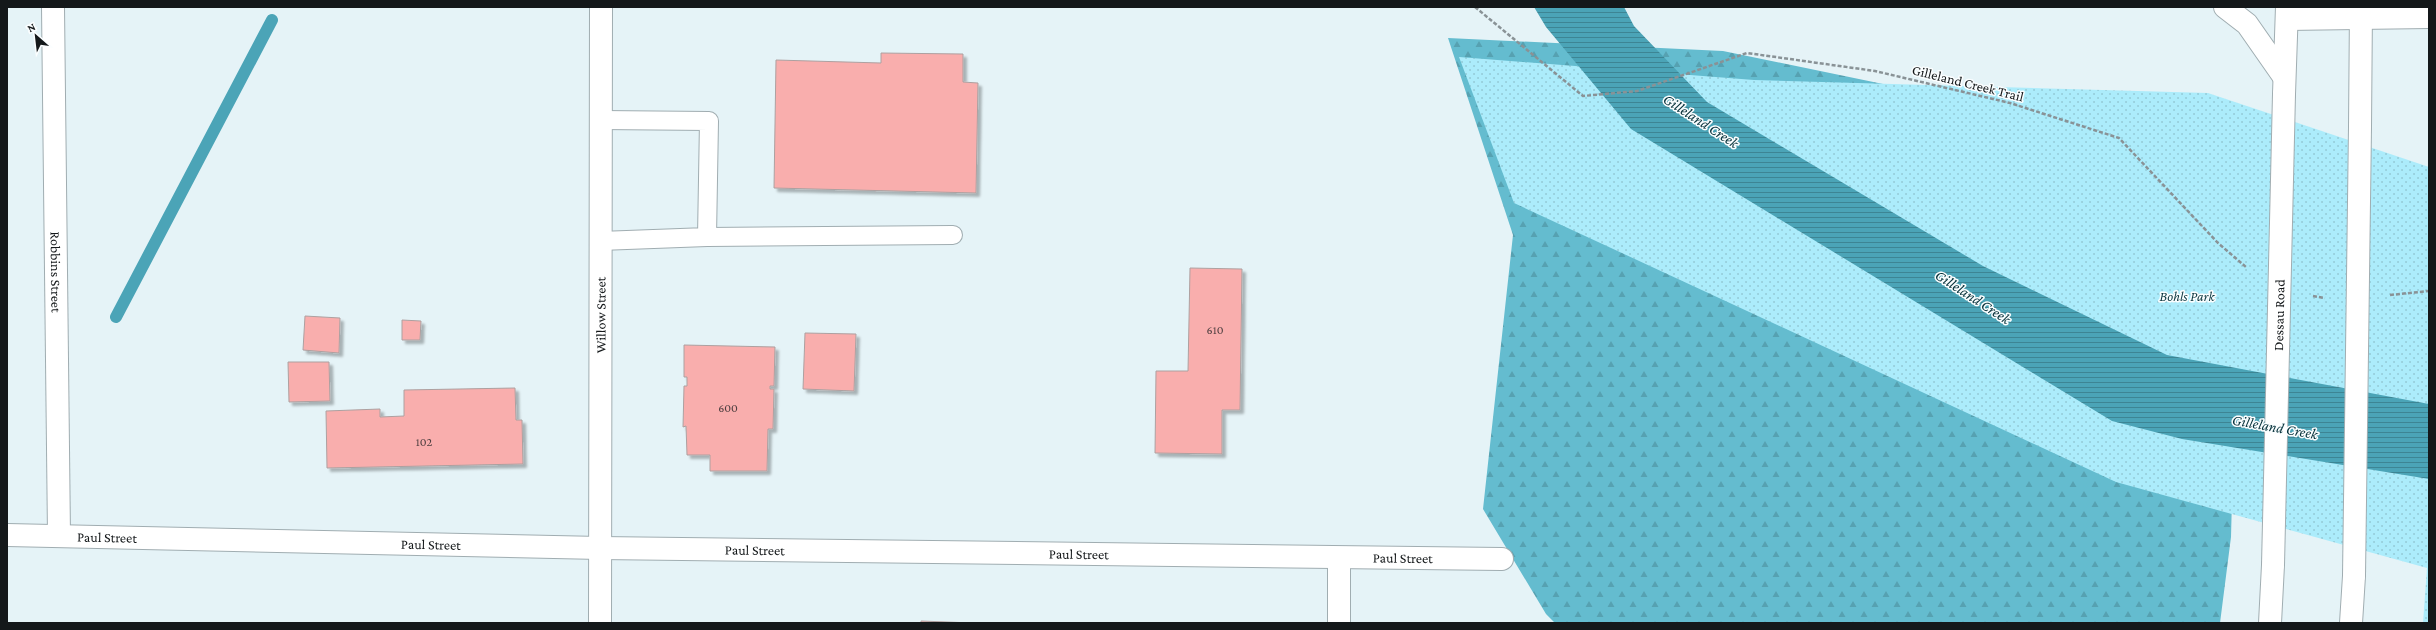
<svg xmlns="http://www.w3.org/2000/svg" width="2436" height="630" viewBox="0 0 2436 630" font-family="'Crimson Pro',serif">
<defs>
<pattern id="forest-firs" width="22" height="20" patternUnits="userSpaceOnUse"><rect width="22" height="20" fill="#64bccf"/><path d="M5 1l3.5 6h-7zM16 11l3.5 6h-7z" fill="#56a1b1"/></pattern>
<pattern id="park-dots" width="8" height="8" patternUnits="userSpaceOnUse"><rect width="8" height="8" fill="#acecfb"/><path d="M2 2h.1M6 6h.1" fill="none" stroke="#93cad7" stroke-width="1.8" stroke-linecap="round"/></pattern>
<pattern id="water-rules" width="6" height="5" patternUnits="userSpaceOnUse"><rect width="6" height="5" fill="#4ba4b7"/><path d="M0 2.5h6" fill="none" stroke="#3d8594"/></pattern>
<filter id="shadow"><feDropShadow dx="3.5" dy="3.5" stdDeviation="1" flood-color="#0004"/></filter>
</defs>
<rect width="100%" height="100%" fill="#e5f3f7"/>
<path fill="url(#forest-firs)" d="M1448,38l275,13 218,45 297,176 -7,265 -11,86h-665l-9,-9 -63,-105 30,-274z"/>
<path fill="url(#park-dots)" d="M1459,57l295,23 454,13 221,74v456h-6l4,-55 -311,-86 -602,-279z"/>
<path fill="url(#water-rules)" d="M1534,7h90l10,19 73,76 276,164 184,89 262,49v75l-247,-40 -70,-18 -481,-292 -85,-102z"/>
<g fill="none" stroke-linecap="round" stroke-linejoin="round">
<path stroke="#4ba4b7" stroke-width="12" d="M116,317l156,-297"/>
</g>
<path fill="#f9aead" stroke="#ada0a0" filter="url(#shadow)" d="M881,53l82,1v28l15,1 -2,110 -202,-5 2,-128 105,3z
M1190,268l52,1 -2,141h-18v44l-67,-1 1,-82h32z
M305,316l35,2 -1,35 -36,-3z
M402,320l19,1 -1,19h-18z
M805,333l51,1 -2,57 -51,-2z
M684,345l91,2 -1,39h-4v3h4l-1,40h-5l-1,42h-57v-16h-23l-1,-29 -3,1 1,-41h3v-9h-3z
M288,362h41l1,39 -41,1z
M515,388l1,32h6l1,44 -196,4 -1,-57 54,-2v8l24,-1v-26z
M921,621l52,2h-52z"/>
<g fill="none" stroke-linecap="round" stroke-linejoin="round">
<g stroke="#a0adb1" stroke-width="20">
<path id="service" d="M707,237l246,-2
M600,241l107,-4 2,-116 -108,-1"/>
</g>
<g stroke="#a0adb1" stroke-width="24">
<g id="minor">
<path id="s1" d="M53,7l6,529"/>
<path id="s2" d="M7,535l593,13 902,11"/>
<path id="s3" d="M600,623l1,-616"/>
<path d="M1339,623v-65"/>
</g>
</g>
<g stroke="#a0adb1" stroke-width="24">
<path id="secondary" d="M2225,7l22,17 37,53
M2287,19l142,-2"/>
</g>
<g stroke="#a0adb1" stroke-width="24">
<path id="primary" d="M2284,94l3,-87
M2360,127l1,-120
M2270,623l3,-58
M2351,623l3,-47"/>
</g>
<path stroke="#899296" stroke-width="2.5" stroke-dasharray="4 2" stroke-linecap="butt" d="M1475,7l108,89 54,-5 110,-38 128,18 135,32 109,35 99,105 28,24
M2390,295l39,-4
M2313,296l12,2"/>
<use href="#service" stroke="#fff" stroke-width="18"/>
<use href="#minor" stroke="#fff" stroke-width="22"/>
<use href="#secondary" stroke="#fff" stroke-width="22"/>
<use href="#primary" stroke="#fff" stroke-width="22"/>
<g stroke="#a0adb1" stroke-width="24" stroke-linecap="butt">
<g id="primary-bridge">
<path id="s4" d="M2273,565l11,-471"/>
<path d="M2354,576l6,-449"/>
</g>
</g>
<use href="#primary-bridge" stroke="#fff" stroke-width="22"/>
</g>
<g text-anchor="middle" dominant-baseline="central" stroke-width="3" stroke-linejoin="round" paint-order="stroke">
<g font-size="12" fill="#4d3e3f">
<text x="1215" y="330">610</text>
<text x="728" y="408">600</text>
<text x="424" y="442">102</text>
</g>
<g font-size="14" fill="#14181a" stroke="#fbfeff">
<text transform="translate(1968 83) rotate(14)">Gilleland Creek Trail</text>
<text stroke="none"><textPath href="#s1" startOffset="265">Robbins Street</textPath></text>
<text stroke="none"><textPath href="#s3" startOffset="308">Willow Street</textPath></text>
<text stroke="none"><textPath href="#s4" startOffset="250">Dessau Road</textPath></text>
<text stroke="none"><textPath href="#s2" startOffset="100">Paul Street</textPath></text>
<text stroke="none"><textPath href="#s2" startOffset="424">Paul Street</textPath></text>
<text stroke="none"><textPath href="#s2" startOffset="748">Paul Street</textPath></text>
<text stroke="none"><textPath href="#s2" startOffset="1072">Paul Street</textPath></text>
<text stroke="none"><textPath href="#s2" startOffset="1396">Paul Street</textPath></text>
</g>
<g font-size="14" font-style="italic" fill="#0d3840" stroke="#fbfeff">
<text x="2187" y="296">Bohls Park</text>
</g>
<g font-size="15" font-style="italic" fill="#08333c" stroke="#fbfeff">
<text transform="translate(1701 121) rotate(33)">Gilleland Creek</text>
<text transform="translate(1973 297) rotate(33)">Gilleland Creek</text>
<text transform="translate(2275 427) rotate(10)">Gilleland Creek</text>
</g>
</g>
<rect width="2436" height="630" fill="none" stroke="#14181a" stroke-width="16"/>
<g transform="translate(36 36) rotate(332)" stroke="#fbfeff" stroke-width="3" paint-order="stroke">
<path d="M0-3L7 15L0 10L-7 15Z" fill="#14181a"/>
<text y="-6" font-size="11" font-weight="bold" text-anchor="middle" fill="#14181a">N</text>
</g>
</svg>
